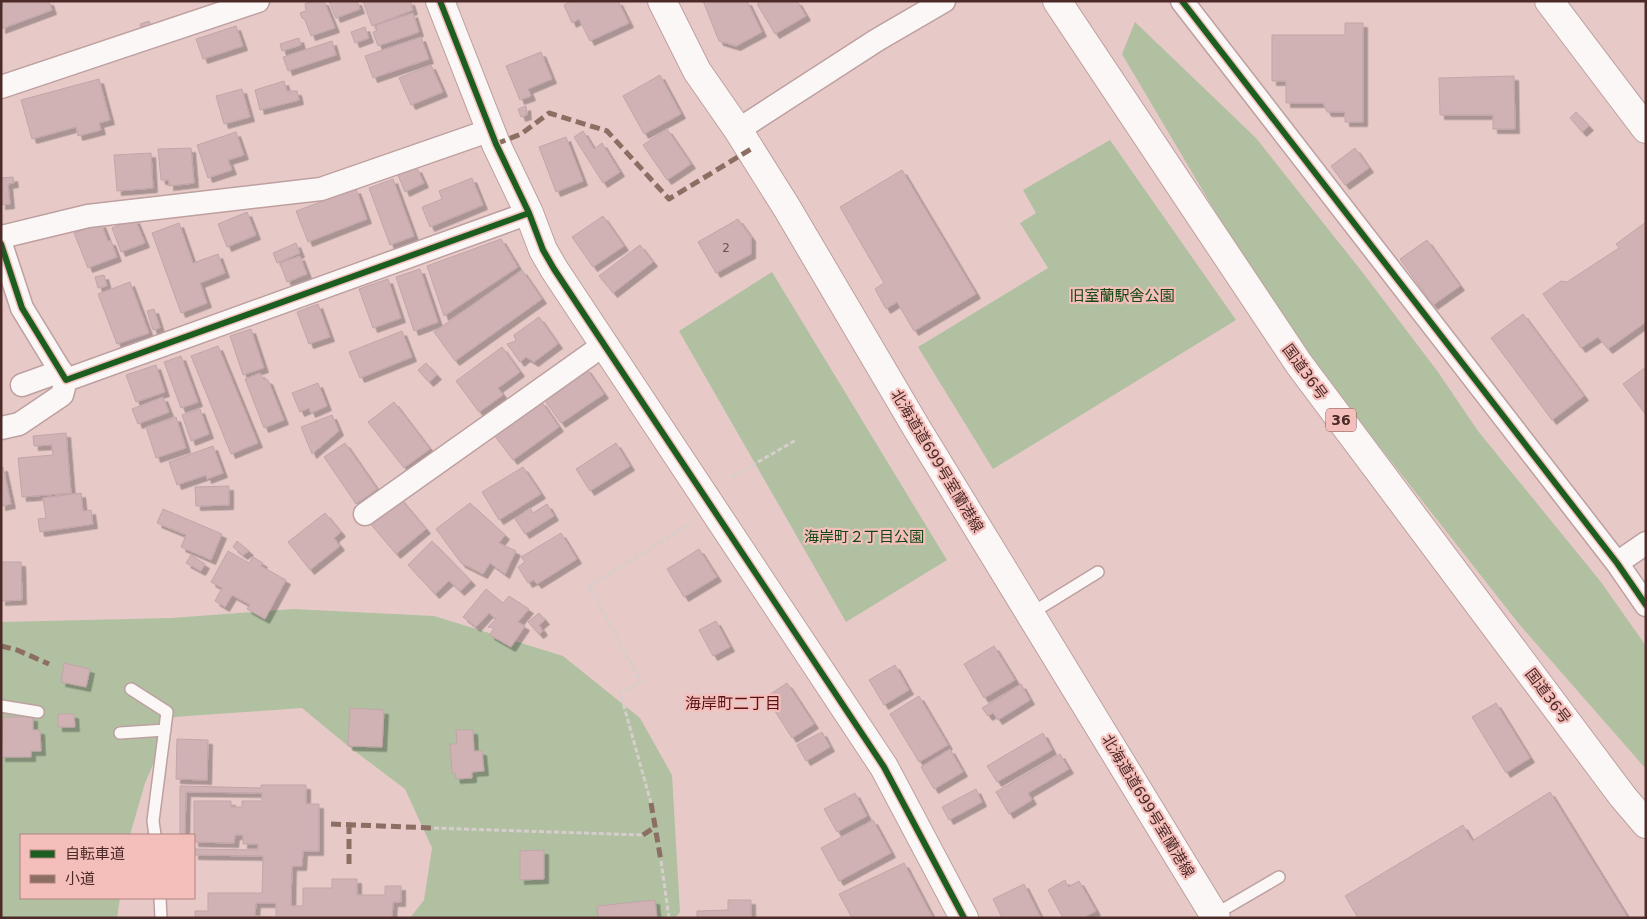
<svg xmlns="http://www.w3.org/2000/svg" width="1647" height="919" viewBox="0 0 1647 919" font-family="'DejaVu Sans','Noto Sans JP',sans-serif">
<defs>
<filter id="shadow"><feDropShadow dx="4.5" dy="4.5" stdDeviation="0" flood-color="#0004"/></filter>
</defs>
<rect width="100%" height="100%" fill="#e7cac8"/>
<path fill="#b0c0a1" d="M1135,22l121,116 107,135 75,99 40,59 123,151 45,64v123l-127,-145 -143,-182 -102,-135 -39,-62 -113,-191z
M1110,140l126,180 -243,149 -75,-122 130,-79 -28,-45 16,-10 -13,-23z
M772,272l175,288 -101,62 -167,-291z
M293,609l141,7 129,40 77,62 32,57 8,137 -5,6h-265l14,-18 8,-52 -27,-59 -57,-43 -46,-38 -128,9 -29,66 -15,52h-109v63h99l-3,20h-116v-296l170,-4z"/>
<path fill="#d0b2b5" stroke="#c1a5a8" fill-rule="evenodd" filter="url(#shadow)" d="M1,1h48l3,9 -51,19z
M314,1h10l11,27 -24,8 -6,-16 -3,-2 -2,-5 6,-2 -1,-7z
M329,1h28l3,8 -24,9z
M363,1h47l3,9 -41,16z
M571,1h47l11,22 -39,18 -11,-22 -7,4 -8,-18z
M703,1h44l15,31 -26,14 -17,-5z
M762,1h35l9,15 -31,18 -18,-30z
M413,13l6,19 -41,14 -5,-14 4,-1 -1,-6z
M149,21l2,6 -9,3 -2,-6z
M1345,23h18v99h-18v-10h-18l-4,-9h-37v-22h-14v-46h73z
M236,26l7,20 -40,13 -7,-20z
M365,27l4,11 -14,5 -4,-11z
M421,37l8,22 -56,19 -8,-22z
M299,38l2,7 -19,6 -2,-7z
M332,41l4,14 -48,16 -5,-14z
M541,52l11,27 -24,10 3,7 -11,4 -14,-34z
M431,65l12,27 -32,13 -12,-27z
M660,75l21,39 -37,20 -21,-38z
M1514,76l1,53h-22v-14h-53l-1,-37z
M99,79l11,41 -11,3 2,7 -23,6 -2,-9 -44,12 -11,-39z
M284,81l3,10h10l2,9 -39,10 -5,-20z
M242,89l8,28 -26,7 -8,-28z
M526,106l1,9 -6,2 -3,-8z
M1576,112l13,14 -7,6 -12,-14z
M667,129l24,35 -24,16 -24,-35z
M583,131l11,18 8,-6 18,29 -17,11 -29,-46z
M236,132l8,23 -16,5 4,10 -24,8 -11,-33z
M566,137l17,44 -27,11 -17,-45z
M191,148l3,35 -25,3v-6h-8l-3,-31z
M1355,148l14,20 -24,17 -14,-19z
M151,153l2,35 -36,3 -3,-36z
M417,168l7,15 -19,9 -7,-17z
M902,170l74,124 -62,37 -17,-29 -11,7 -11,-20 9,-6 -44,-76z
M13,177l1,6 -6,1 2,20 -9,1v-27z
M472,178l11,27 -53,22 -8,-20 20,-8 -3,-8z
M393,179l21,57 -24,9 -21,-57z
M356,189l11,30 -59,23 -12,-31z
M247,212l9,23 -29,12 -9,-23z
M603,216l21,30 -31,21 -21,-30z
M135,219l10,24 -24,9 -9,-24z
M738,219l13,18v17l-35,19 -18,-31z
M1646,222v100l-38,27 -10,-12 -17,11 -38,-54 18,-13 6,1 52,-34 -3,-4z
M101,223l7,18h3l6,16 -29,11 -14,-35z
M179,223l14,40 25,-9 7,19 -25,10 7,20 -26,10 -29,-80z
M501,239l17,28 -74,49 -17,-50z
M1427,240l33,46 -27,19 -33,-46z
M296,243l4,10 -23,10 -4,-10z
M640,245l13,17 -40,31 -14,-17z
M300,256l7,18 -20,8 -7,-19z
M420,269l18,53 -24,9 -18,-54z
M522,270l20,29 -87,62 -21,-29z
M104,275l3,11 -9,2 -3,-11z
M388,279l13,39 -28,10 -14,-39z
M130,282l19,51 -32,11 -19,-50z
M318,304l12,33 -21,7 -12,-32z
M154,309l6,19 -7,2 -6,-19z
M1523,314l61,82 -32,24 -61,-82z
M539,317l19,27 -24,18 -8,-5 -6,5 -13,-18 9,-3 -2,-6z
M251,329l13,39 -21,7 -13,-39z
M402,331l10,26 -52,21 -11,-26z
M218,346l40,97 -27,11 -40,-98z
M502,347l18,25 -22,16 5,7 -24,17 -23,-31z
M181,356l17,46 -17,6 -17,-46z
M426,363l11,12 -8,7 -11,-12z
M156,365l9,27 -29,10 -10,-27z
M1646,367v48l-23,-31z
M586,368l18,26 -43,29 -18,-25z
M260,373l3,6 5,1 16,40 -20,8 -19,-49z
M318,383l9,23 -16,7 -2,-5 -9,4 -8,-19z
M163,397l6,15 -31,12 -6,-15z
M541,401l18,26 -46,33 -19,-25z
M394,402l36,47 -26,19 -36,-46z
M200,409l9,25 -18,7 -9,-26z
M332,415l7,16 -27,23 -11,-27z
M176,417l10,31 -30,10 -10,-31z
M66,433l5,60 -49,4 -4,-39 35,-3 -1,-10 -18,1 -1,-10z
M345,443l32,46 -21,15 -32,-47z
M616,443l14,23 -40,25 -14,-22z
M213,446l10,27 -16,6 -1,-4 -29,10 -8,-23z
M1,467h2l8,37 -10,2z
M523,467l18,27 -42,26 -17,-28z
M229,486v19l-33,1 -1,-19z
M81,493l2,18 8,-1 2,14 -53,8 -2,-13 8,-1 -3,-20z
M399,497l27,32 -30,25 -27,-32z
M470,503l35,32 -6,8 17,8 -11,23 -15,-11 -7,11 -22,-11 -25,-34z
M547,504l7,12 -29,18 -10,-15 15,-11 3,5z
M163,509l59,25 -11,26 -30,-13 5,-12 -29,-12z
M325,513l16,19 -7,6 6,8 -30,24 -22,-28z
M561,533l16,26 -40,25 -3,-4 -6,3 -10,-16 7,-5 -4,-5z
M237,541l12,10 -6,4 -10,-8z
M432,541l39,40 -11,10 -11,-10 -14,13 -27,-29z
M699,549l18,28 -33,20 -17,-28z
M228,551l21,12 4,-6 10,6 -2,3 25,14 -21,39 -18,-10 3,-4 -18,-10 -7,12 -10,-6 7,-13 -11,-6z
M191,555l14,9 -4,7 -15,-8z
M1,562h20l1,38 -21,1z
M486,589l17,14 6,-7 20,13 -11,13 7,4 -14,21 -21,-12 4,-7 -6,-1 8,-8 -7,-6 -13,14 -13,-10z
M539,613l6,7 -6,5 4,6 -4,3 -11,-12z
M716,621l14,26 -17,9 -14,-26z
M994,646l21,34 -31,18 -20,-34z
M64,663l26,6 -4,18 -25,-5z
M895,665l14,25 -25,15 -15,-25z
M787,683l27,41 -22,14 -26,-41z
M1021,684l9,16 -32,20 -5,-7 -5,3 -6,-8z
M919,696l29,49 -29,17 -29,-48z
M1496,703l34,55 -24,15 -34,-56z
M350,708l34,2 -2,37 -34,-1z
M58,714h16l1,13h-17z
M3,717h30v13h7l1,21h-10v6h-30z
M456,730h17l1,21h8l2,20 -12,1v6l-16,1 -1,-6h-3l-2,-29h7z
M822,732l8,15 -24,14 -9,-16z
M1043,733l9,17 -55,32 -10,-16z
M177,739l31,1 -1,40 -31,-1z
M950,749l13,23 -29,17 -13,-22z
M1060,754l9,15 -41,24 4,7 -23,14 -13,-22z
M261,785h45v19h13v47h-16l-1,15h-10l-1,40h12v-18h29v-9h25v16h28v-9h16v16h-8l-1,16h-197v-7h13v-18h54l1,-37 -69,-1v-6l64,1v-6h-15v-9h-8l-1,8 -40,-1v-41h37v6h11v-6h20v-8l-76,-1 -1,43h-5v-49l81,2zM256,903h20v14l-21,-1z
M976,789l6,13 -33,18 -7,-13z
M1550,792l78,126h-270l-13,-22 118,-71 9,16z
M855,793l12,23 -30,16 -13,-23z
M873,820l18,33 -52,28 -18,-33z
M544,850v29l-24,1v-29z
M904,863l29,55h-81l-13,-24z
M1065,880l3,7 11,-6 17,30 -13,7h-20l-15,-28z
M1024,884l17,34h-39l-9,-19z
M655,900l2,18h-59l-1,-12z
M728,900h23v18h-54v-7l31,-1z"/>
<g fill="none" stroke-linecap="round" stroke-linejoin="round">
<g stroke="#bda09f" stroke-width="14">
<path id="lane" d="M1030,614l68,-42
M131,689l36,23 -14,109 2,14
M1,706l37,6
M120,733l45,-3
M160,898l1,20
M1214,915l65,-38"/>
</g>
<g stroke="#bda09f" stroke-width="25">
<path id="street" d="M1182,1l435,562 29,42
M1,87l257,-86
M738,130l139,-90 67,-39
M1,237l87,-21 233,-27 170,-59
M1,244l21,64 44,72 463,-167
M22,385l39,-14
M1,428l18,-4 43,-29 4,-15
M365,514l240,-170
M1617,563l29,-20"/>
</g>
<g stroke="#bda09f" stroke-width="30">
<path id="secondary" d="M440,1l56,143 33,69 14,37 11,19 330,498 80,151
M662,1l35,70 41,59 49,78 129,219 300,491
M1549,1l97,128"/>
</g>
<g stroke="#bda09f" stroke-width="30">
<path id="highway" d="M1057,1l242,363 324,433 23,27"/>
</g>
<path stroke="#d7cdcc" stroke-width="3" stroke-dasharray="5 2.5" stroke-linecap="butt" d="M732,477l64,-37
M651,803l-31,-111 21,-10 -52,-96 101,-62
M434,828l209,7
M661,861l8,57"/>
<use href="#lane" stroke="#fbf7f7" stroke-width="11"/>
<use href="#street" stroke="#fbf7f7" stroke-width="22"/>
<use href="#secondary" stroke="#fbf7f7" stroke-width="28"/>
<use href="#highway" stroke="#fbf7f7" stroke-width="28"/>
<path stroke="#8d6e63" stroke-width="5" stroke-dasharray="10 5" stroke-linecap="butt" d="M496,144l25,-10 28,-21 58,18 62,68 82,-50
M1,646l16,4 32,14
M651,803l10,58
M331,824l103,4
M349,824v42
M643,835l12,-8"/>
<g stroke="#f4bfbb" stroke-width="9">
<path id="cycleway" d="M440,1l56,143 33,69 14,37 11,19 330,498 80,151
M1182,1l435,562 29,42
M1,244l21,64 44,72 463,-167"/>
</g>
<use href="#cycleway" stroke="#1b5e20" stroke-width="6"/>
</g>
<g text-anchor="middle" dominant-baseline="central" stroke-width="4.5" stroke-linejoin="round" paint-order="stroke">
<g font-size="12" fill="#6e4e4d">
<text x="726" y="248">2</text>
</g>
<rect fill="#f4bfbb" stroke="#7e5754" stroke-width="1" x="1326" y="408.5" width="30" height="23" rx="4"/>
<g font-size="14" font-weight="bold" fill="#4c2a28">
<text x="1341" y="420">36</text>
</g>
<g font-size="15" fill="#104812" stroke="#f4bfbb">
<text x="1122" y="296">旧室蘭駅舎公園</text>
<text x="864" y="537">海岸町２丁目公園</text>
</g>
<g font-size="15" fill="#4c2a28" stroke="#f4bfbb">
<text transform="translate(1305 372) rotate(54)">国道36号</text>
<text transform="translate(937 461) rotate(59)">北海道道699号室蘭港線</text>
<text transform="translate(1548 696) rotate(53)">国道36号</text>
<text transform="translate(1148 806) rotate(59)">北海道道699号室蘭港線</text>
</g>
<g font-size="16" fill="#591315" stroke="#f4bfbb">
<text x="733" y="703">海岸町二丁目</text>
</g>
</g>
<rect width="1647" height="919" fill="none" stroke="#4c2a28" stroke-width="5"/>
<rect x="20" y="834" width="175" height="65" fill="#f4bfbb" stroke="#b18380"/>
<rect x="30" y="850" width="25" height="8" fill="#1b5e20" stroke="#b18380"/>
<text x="65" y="859" font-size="15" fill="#4c2a28">自転車道</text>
<rect x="30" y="875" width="25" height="8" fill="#8d6e63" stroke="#b18380"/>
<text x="65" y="884" font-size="15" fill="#4c2a28">小道</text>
</svg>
